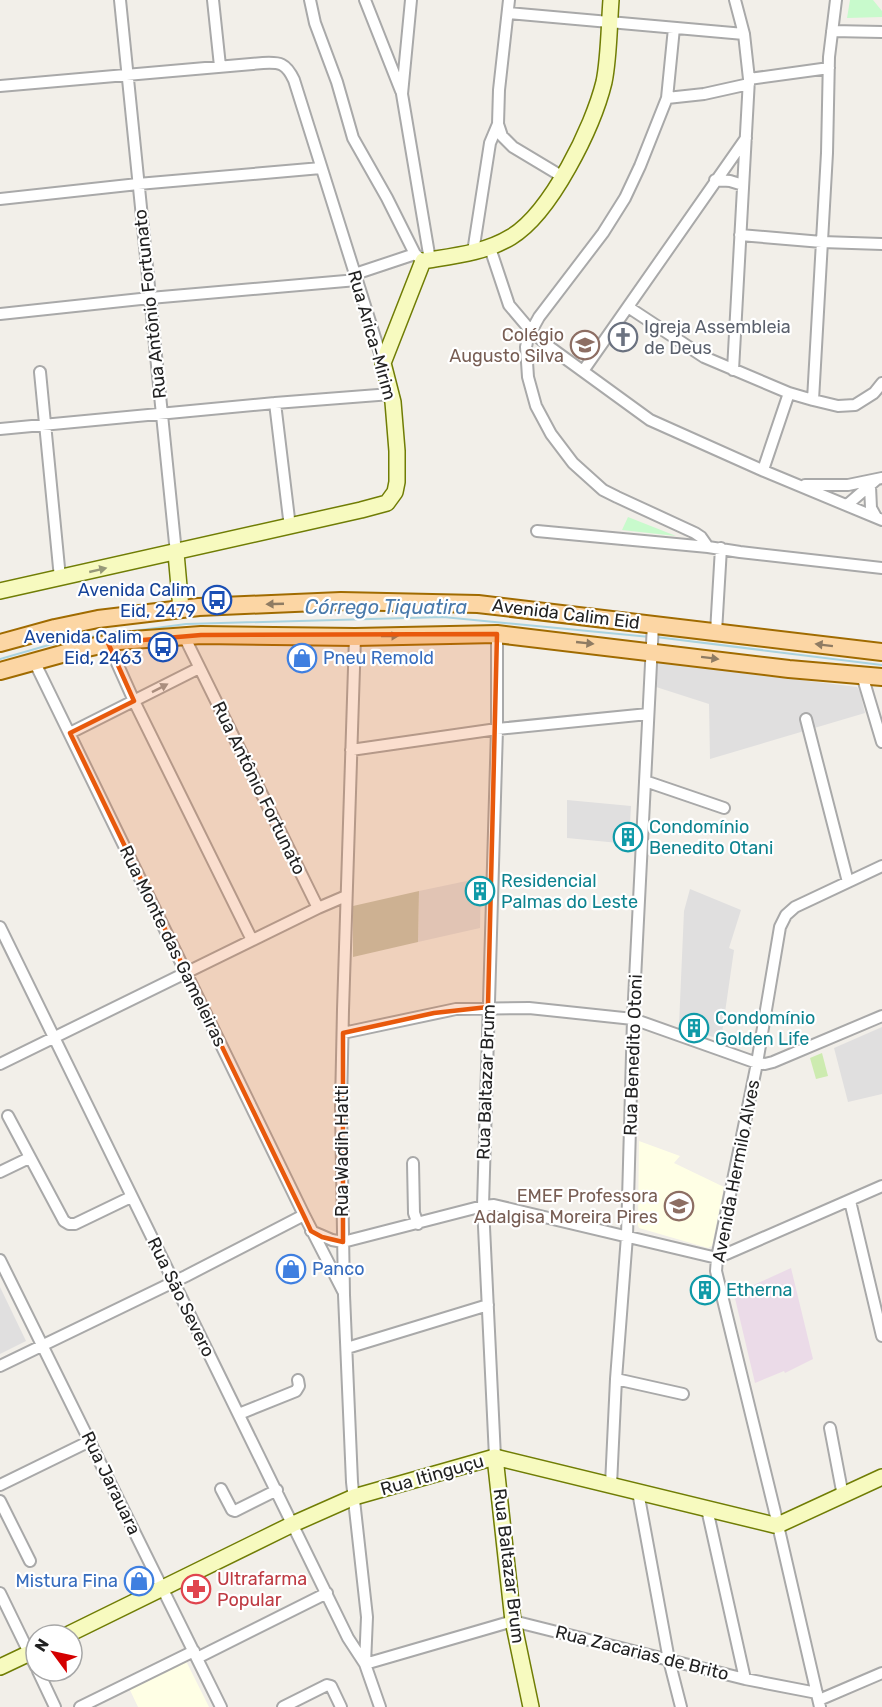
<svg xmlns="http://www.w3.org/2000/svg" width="882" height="1707" viewBox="0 0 882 1707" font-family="Rubik,sans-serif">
<rect width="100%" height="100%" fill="#f2efe9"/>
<path fill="#e0dfdf" d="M654,662l203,25 3,5 5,21 -155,46 -1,-55 -56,-18z
M567,800l64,6 -2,38 -62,-6z
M481,878l-1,50 -62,14 1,-51z
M690,889l51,21 -12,38 5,2 -13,90 -42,-15 5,-114z
M882,1027v67l-34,8 -14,-54z
M0,1287l26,54 -26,13z"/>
<path fill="#ebdbe8" d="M791,1268l22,91 -28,14 -1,-2 -29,12 -21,-89z"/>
<path fill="#ffffe5" d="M639,1141l41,15 -6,7 50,24 -12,59 -4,2 -69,-20 -1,-3z
M186,1661l23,46h-71l-9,-19z"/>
<path fill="#c7c7b4" d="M419,891l-1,51 -65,15v-51z"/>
<path fill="#cdebb0" d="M822,1053l6,23 -12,3 -6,-21z"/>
<path fill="#c8facc" d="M850,0h23l9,11v6l-35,1z
M628,517l48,19 -54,-6z"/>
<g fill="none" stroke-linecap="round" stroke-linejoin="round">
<path stroke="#aad3df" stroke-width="2" d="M656,637l226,28
M0,659l66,-19 120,-16 257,-7 207,20"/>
<g stroke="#a9a9a9" stroke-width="14">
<path id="street" d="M120,0l56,553
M213,0l7,66
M310,0l5,23 22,59 16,56 34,60 28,56 8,7
M365,0l36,91
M411,0l-9,94 28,166
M509,0l-10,90 -1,34 4,12 11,11 50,30
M508,13l236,21
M674,28l-7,70 -27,68 -15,32 -22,35 -64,84 -11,20 -2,10 2,30 8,29 15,28 22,29 30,27 14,7 78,36 6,4 7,10
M832,31l50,1
M749,79l80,-11
M0,86l263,-23c17,-1 23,0 31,17l89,283
M667,98l37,-4 45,-10
M715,180l15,1 13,4
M0,199l138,-15 183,-16
M740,235l82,7 60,2
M490,248l19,57 22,26 20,17 99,72 114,51 118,49
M473,252l17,-109 8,-19
M355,274l60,-20
M628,307l76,50 85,36 24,7 25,6 17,-1 19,-12 8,-10
M0,314l150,-16 207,-18
M733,370l16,-291 -5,-45 -9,-34
M583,371l163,-233
M40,372l20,206
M813,400l14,-247 2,-96 7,-57
M275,403l15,124
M0,429l275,-26 116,-9
M763,470l26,-77
M805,485h43l34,-7
M870,486l1,22 5,9
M847,505l29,-25
M537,531l171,16 32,5 142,16
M716,632l5,-84
M184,636l134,272
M355,637l-12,373 -2,96 3,189 8,187 15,135 -2,47
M108,643l26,58 118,239
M34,661l270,554 39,76
M862,675l20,67
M806,719l42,163
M70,733l129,-65
M351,750l146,-21 151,-15
M645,781l79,27
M0,927l348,711 17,26 15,43
M343,1033l113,-24 73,-1 104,11 124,44 8,1 8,-2 109,-46
M0,1064l318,-156 28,-12
M8,1116l56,105 5,3h6l56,-27
M413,1163l1,50 4,11
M0,1172l29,-14
M850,1201l32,135
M311,1231l21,9 11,2 140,-36 11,-1 223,53 165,-72
M0,1260l221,447
M347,1348l141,-43
M0,1366l186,-90 118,-61
M616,1379l67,15
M239,1414l57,-23 3,-5 -1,-6
M830,1428l13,68
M495,1457l-12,-251 14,-477v-95
M0,1485l90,-44
M611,1485l5,-106 11,-143 6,-217 20,-395
M221,1489l11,21 3,1 42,-21
M638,1492l31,168 12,47
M0,1501l30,60
M707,1509l38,170
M0,1593l36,74
M197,1658l130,-65
M365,1664l148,-43 232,58 72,14
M38,1671l17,36
M819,1700l63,-27
M80,1707l114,-56
M283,1707l44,-22 4,1 10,21
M820,1707l-46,-199 -58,-237 1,-13 40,-195 23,-136 6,-12 9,-8 87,-41"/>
</g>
<g stroke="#707d05" stroke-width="18">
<path id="secondary" d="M176,553l5,56
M0,591l361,-81 26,-7 8,-11 2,-10v-31l-4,-49 -10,-39 40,-102c30,-5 62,-8 88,-24 40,-24 82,-110 93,-155 5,-24 5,-56 7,-82
M495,1457l18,164 18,86
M67,1635l226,-111 61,-27 141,-40 279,68h4l104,-48
M0,1667l36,-17"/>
</g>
<g stroke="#a06b00" stroke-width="20">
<path id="primary" d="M0,643l55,-15 43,-9 101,-12 142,-6 137,3 404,48
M0,671l69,-19 50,-11 82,-6 154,2 142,-3 292,35 93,8"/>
</g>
<use href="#street" stroke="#fff" stroke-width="10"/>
<use href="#secondary" stroke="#f7fabf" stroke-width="15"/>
<use href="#primary" stroke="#fcd6a4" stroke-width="16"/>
</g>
<defs><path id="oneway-solid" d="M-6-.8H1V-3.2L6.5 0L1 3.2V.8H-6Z" transform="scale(1.5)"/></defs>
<use fill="#979978" href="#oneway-solid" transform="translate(98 570) rotate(-13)"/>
<g fill="#8f7c63">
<use href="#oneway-solid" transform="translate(275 604) rotate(178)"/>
<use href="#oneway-solid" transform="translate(390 636) rotate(-1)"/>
<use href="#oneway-solid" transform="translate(585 643) rotate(6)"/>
<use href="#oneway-solid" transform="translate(824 645) rotate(-173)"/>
<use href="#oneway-solid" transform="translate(710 658) rotate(7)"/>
</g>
<use fill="#9c9c9c" href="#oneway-solid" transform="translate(160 688) rotate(-27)"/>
<path fill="#e8590c" fill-opacity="0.2" stroke="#e8590c" stroke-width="4.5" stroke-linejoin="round" d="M497,634l-9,373 -54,6 -91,20v209l-21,-5 -11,-6 -6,-13 -235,-485 64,-32 -26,-58 93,-8z"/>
<defs>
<g id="church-ring" transform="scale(1.5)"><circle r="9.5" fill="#fff" stroke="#6b7280" stroke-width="1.5"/><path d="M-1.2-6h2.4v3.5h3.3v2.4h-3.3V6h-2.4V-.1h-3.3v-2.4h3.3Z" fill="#6b7280"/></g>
<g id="school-ring" transform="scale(1.5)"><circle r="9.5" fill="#fff" stroke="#8d6e63" stroke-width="1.5"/><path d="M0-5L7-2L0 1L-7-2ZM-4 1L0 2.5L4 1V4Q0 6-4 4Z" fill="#8d6e63"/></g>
<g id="bus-ring" transform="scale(1.5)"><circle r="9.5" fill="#fff" stroke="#1a4fb4" stroke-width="1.5"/><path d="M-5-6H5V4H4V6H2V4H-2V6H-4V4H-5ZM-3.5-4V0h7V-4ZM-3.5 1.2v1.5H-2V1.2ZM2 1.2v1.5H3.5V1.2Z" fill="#1a4fb4"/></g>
<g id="shop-ring" transform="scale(1.5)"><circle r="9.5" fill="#fff" stroke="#3f7fe0" stroke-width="1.5"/><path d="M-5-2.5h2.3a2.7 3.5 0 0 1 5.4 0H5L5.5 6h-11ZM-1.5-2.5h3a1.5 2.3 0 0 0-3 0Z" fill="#3f7fe0"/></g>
<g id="building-ring" transform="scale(1.5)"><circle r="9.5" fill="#fff" stroke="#0f9aa8" stroke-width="1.5"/><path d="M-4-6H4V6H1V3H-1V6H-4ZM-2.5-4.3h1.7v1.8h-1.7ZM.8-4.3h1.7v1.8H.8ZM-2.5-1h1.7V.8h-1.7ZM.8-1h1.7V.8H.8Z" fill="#0f9aa8"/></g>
<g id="pharmacy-ring" transform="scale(1.5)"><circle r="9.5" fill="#fff" stroke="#e0444e" stroke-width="1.5"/><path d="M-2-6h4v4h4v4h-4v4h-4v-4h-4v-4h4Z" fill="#e0444e"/></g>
</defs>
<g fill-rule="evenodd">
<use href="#church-ring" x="623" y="337"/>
<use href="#school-ring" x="585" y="345"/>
<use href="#bus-ring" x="217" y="600"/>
<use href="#bus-ring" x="163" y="647"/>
<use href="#shop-ring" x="302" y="658"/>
<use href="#building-ring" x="628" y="837"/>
<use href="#building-ring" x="480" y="891"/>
<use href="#building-ring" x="694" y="1028"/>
<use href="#school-ring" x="679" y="1206"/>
<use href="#shop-ring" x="291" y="1269"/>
<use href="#building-ring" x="705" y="1290"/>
<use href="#shop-ring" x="139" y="1581"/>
<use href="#pharmacy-ring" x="196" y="1589"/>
</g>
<g text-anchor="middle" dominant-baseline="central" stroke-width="4.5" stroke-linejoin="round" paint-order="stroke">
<g font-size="18" fill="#222" stroke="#fff">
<text transform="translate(150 304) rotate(-96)">Rua Antônio Fortunato</text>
<text transform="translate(372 335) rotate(74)">Rua Arica-Mirim</text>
<text transform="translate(566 614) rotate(7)">Avenida Calim Eid</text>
<text transform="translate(259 788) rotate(64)">Rua Antônio Fortunato</text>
<text transform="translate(173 946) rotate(64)">Rua Monte das Gameleiras</text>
<text transform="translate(633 1055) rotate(-88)">Rua Benedito Otoni</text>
<text transform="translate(486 1082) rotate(-88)">Rua Baltazar Brum</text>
<text transform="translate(342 1151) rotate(-90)">Rua Wadih Hatti</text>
<text transform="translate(736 1171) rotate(-79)">Avenida Hermilo Alves</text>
<text transform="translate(181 1297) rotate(64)">Rua São Severo</text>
<text transform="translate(432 1475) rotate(-16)">Rua Itinguçu</text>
<text transform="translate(111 1483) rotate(64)">Rua Jarauara</text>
<text transform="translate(509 1566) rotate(83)">Rua Baltazar Brum</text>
<text transform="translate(642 1653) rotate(14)">Rua Zacarias de Brito</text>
</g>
<g font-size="18" fill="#5b616d" stroke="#fff" text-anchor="start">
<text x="644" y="327">Igreja Assembleia<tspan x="644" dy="21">de Deus</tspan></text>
</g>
<g font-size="18" fill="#785e54" stroke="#fff" text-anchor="end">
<text x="564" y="335">Colégio<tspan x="564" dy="21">Augusto Silva</tspan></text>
<text x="658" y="1196">EMEF Professora<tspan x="658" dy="21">Adalgisa Moreira Pires</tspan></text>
</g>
<g font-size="18" fill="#164399" stroke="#fff" text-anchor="end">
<text x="196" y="590">Avenida Calim<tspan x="196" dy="21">Eid, 2479</tspan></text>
<text x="142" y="637">Avenida Calim<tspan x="142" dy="21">Eid, 2463</tspan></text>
</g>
<g font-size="18" fill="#366cbe" stroke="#fff" text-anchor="start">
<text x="323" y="658">Pneu Remold</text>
<text x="312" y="1269">Panco</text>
<text x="118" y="1581" text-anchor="end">Mistura Fina</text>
</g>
<g font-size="18" fill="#0d838f" stroke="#fff" text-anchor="start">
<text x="649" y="827">Condomínio<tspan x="649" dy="21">Benedito Otani</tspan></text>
<text x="501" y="881">Residencial<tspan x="501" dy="21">Palmas do Leste</tspan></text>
<text x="715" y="1018">Condomínio<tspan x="715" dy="21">Golden Life</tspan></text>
<text x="726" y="1290">Etherna</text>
</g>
<g font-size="18" fill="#be3a42" stroke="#fff" text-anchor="start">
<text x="217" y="1579">Ultrafarma<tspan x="217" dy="21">Popular</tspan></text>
</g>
<g font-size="20" font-style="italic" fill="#4a7aab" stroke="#fff">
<text x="386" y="607">Córrego Tiquatira</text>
</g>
</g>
<g transform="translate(54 1653) rotate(303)"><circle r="28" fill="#ffffff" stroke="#a7a7a7" stroke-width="1.5"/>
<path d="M0-4.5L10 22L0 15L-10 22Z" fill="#d40000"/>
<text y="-9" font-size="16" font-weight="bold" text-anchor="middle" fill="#222222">N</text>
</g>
</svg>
